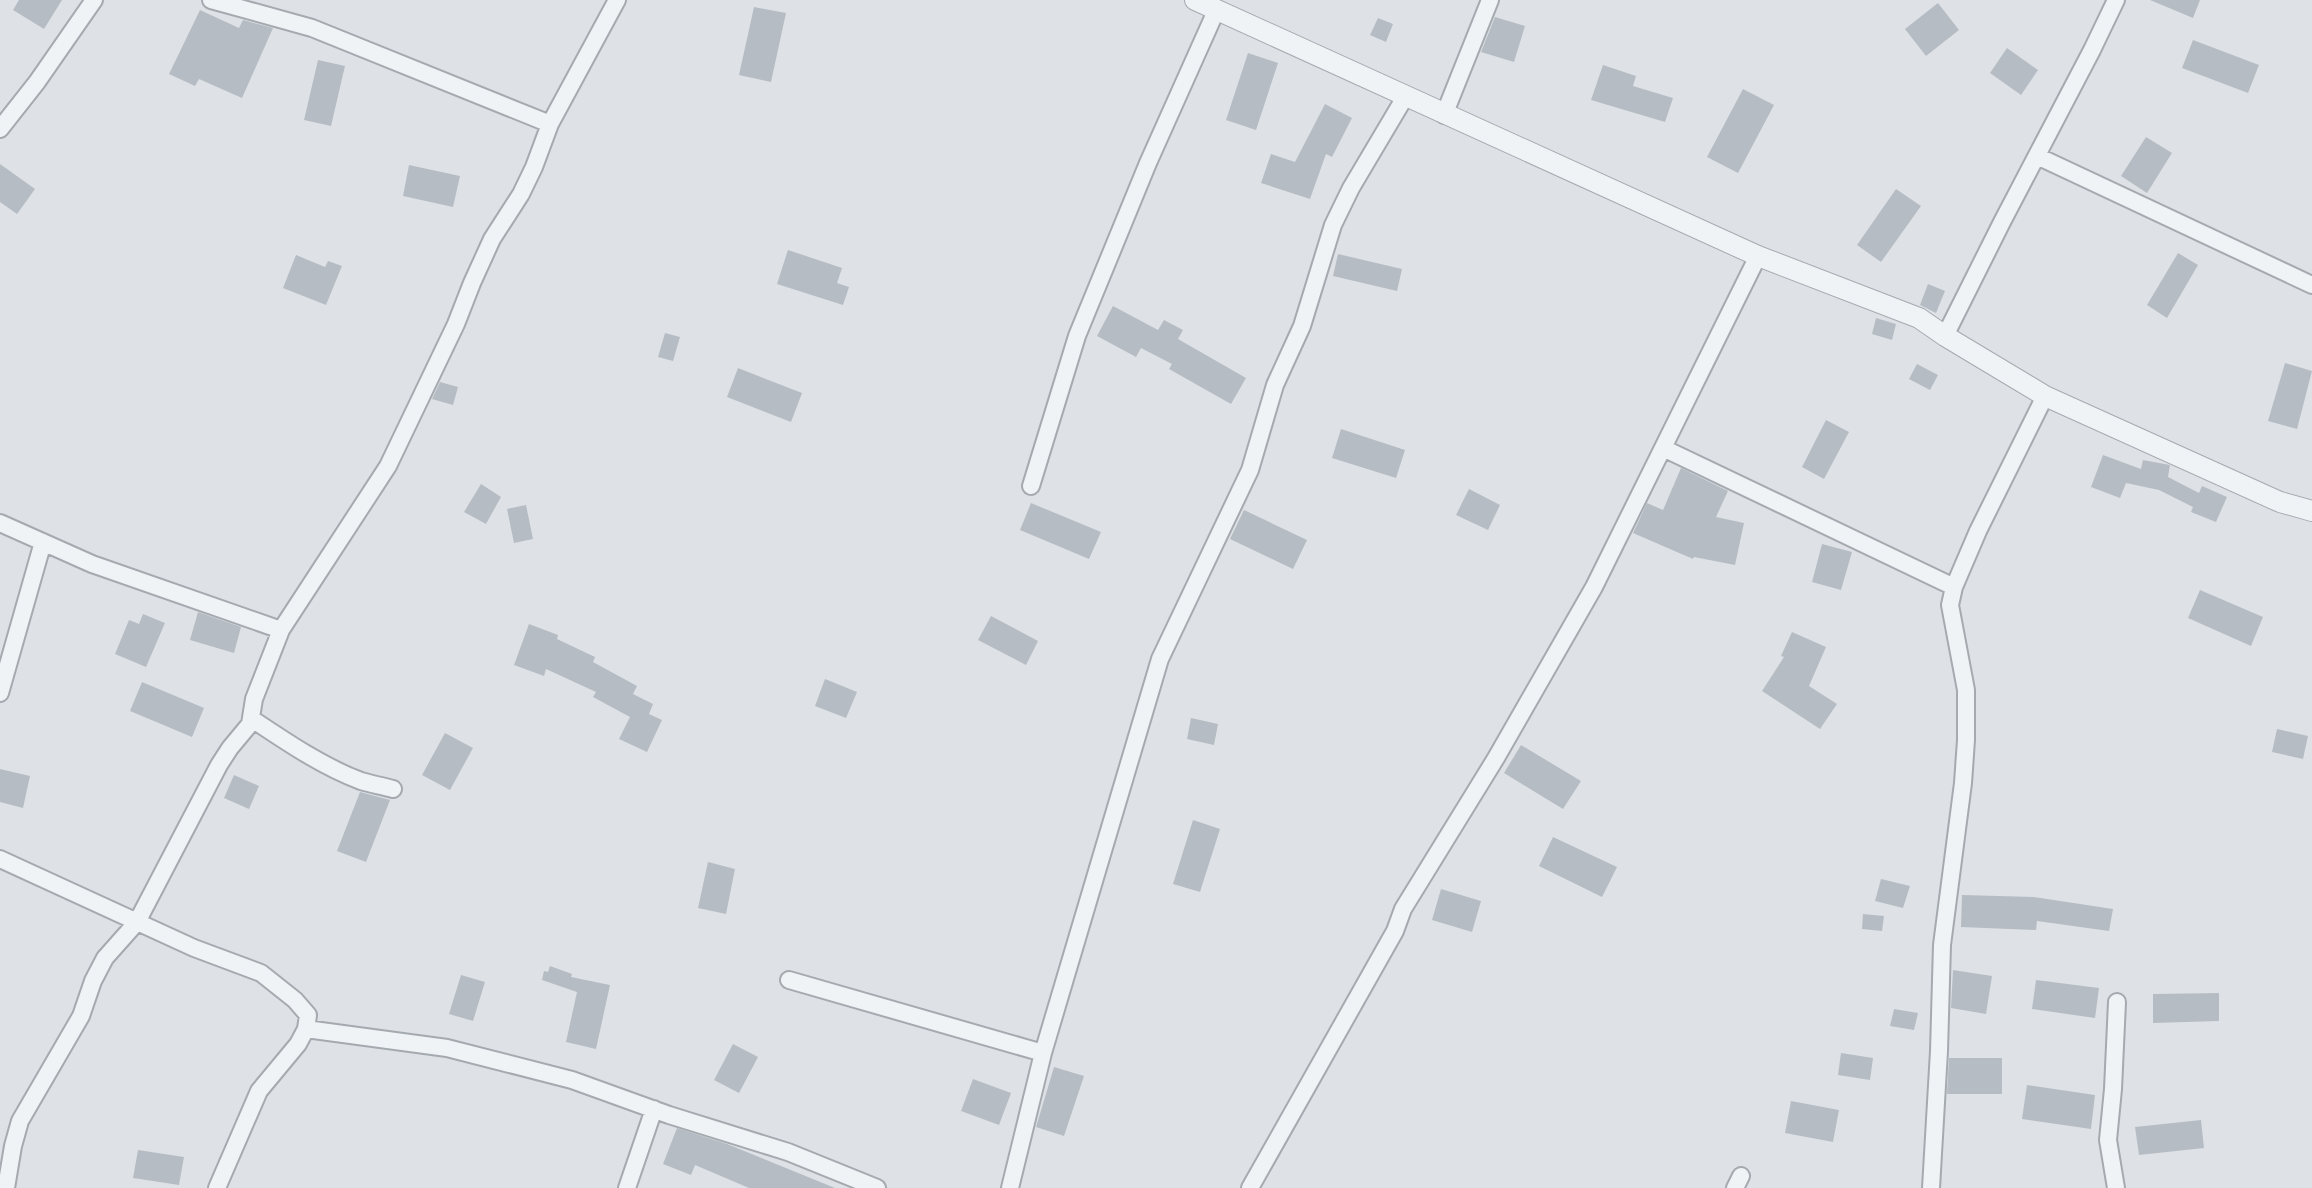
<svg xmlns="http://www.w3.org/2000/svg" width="2312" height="1188" viewBox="0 0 2312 1188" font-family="'Nunito Sans',sans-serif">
<rect width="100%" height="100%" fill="#dee2e6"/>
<path fill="#b6bcc3" d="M19,0h43l-18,29 -31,-19z
M2150,0h50l-7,18z
M1938,3l21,27 -33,26 -21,-27z
M754,7l32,6 -15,69 -32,-7z
M200,10l39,18 4,-8 30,8 -31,70 -43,-19 -4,7 -26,-12z
M1495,17l30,9 -11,36 -33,-10z
M1378,18l15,6 -7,18 -16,-7z
M2193,40l66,25 -11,28 -66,-25z
M2007,48l31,22 -17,25 -31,-22z
M1248,53l30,10 -22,67 -30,-10z
M318,60l27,6 -14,60 -27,-6z
M1603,65l33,11 -3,10 40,12 -8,24 -74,-22z
M1743,89l31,16 -36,68 -31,-16z
M1325,104l27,14 -20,39 -6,-3 -16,45 -49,-16 10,-29 24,8z
M2146,137l26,16 -25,40 -26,-17z
M0,164l35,25 -18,25 -17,-12z
M409,165l51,11 -7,31 -50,-11z
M1896,189l25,17 -40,56 -24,-17z
M788,250l54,18 -5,15 12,4 -6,18 -66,-21z
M2178,253l20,12 -31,53 -20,-13z
M1338,254l64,15 -5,22 -64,-15z
M296,255l29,12 3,-6 14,5 -16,39 -43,-17z
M1928,284l17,7 -9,22 -16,-8z
M1113,306l45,24 6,-10 19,10 -5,9 68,39 -15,26 -62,-35 3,-5 -31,-16 -5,9 -39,-21z
M1876,318l20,6 -4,16 -20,-6z
M665,333l15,4 -7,24 -15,-4z
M2285,363l27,8 -15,58 -29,-8z
M1917,364l21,11 -8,15 -21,-11z
M738,368l64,25 -11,29 -64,-25z
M440,382l18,5 -5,18 -21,-6z
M1826,420l23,12 -25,47 -22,-12z
M1341,429l64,21 -9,28 -64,-20z
M2103,455l38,14 2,-9 27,5 -2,12 31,16 3,-7 25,11 -11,25 -25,-10 2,-5 -34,-17 -33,-7 -6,15 -29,-11z
M1681,468l47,23 -12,26 28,6 -9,42 -41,-8 -1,2 -60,-26 14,-30 16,7z
M481,484l20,13 -15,27 -22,-12z
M1469,489l31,16 -12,25 -32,-15z
M1031,503l70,29 -12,27 -69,-29z
M526,505l7,34 -19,4 -7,-34z
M1244,510l63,30 -14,29 -63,-30z
M1822,544l30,8 -11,38 -29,-8z
M2200,590l63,27 -12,29 -63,-28z
M198,612l43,15 -7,26 -44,-13z
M143,614l22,9 -19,44 -31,-13 14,-34 10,4z
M991,616l47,25 -12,24 -48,-25z
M529,624l29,11 -1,4 38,18 -2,5 44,24 -4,8 20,10 -4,10 13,6 -15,32 -28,-13 11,-22 -37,-20 3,-5 -50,-23 -2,7 -30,-11z
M1792,632l34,15 -17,39 28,18 -17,25 -58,-38 22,-34 -3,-1z
M825,679l32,13 -11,26 -31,-12z
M142,682l62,26 -12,29 -62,-26z
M1191,718l27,6 -4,21 -27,-6z
M2277,729l31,7 -5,23 -31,-7z
M445,733l28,15 -23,42 -28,-15z
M1521,745l60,36 -18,28 -59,-36z
M0,769l30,7 -7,32 -23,-6z
M234,775l25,11 -10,23 -25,-11z
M360,792l30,8 -24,62 -29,-11z
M1193,820l27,9 -20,63 -27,-8z
M1553,837l64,30 -15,30 -63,-31z
M708,862l27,7 -9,45 -28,-6z
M1881,879l29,7 -7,22 -28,-7z
M1441,889l40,12 -9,31 -40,-12z
M1962,895l72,2 79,12 -4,22 -72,-10 -1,9 -75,-3z
M1863,914l21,2 -2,15 -20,-2z
M550,966l22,8 -1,3 39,8 -14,64 -30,-7 11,-50 -35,-12 2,-9 4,1z
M1953,970l39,6 -6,38 -35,-6z
M461,975l24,7 -12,39 -24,-7z
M2036,980l63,8 -4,30 -63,-9z
M2219,993v28l-66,2v-29z
M1894,1009l24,4 -4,17 -24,-4z
M733,1044l25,13 -19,36 -25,-13z
M1841,1053l32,5 -3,22 -32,-5z
M1949,1058h53v36h-55z
M1054,1067l30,9 -20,60 -28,-9z
M973,1079l38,14 -12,32 -38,-14z
M2027,1085l68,10 -4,34 -69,-10z
M1791,1101l48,9 -6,32 -48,-9z
M2201,1120l3,28 -65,7 -4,-28z
M677,1128l50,16 108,44h-86l-54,-23 -4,10 -28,-11z
M138,1150l46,7 -5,28 -46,-7z"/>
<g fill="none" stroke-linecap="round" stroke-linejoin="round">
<g stroke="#a4aab0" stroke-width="20">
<path id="minor" d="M211,0l101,28 238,96
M1444,115l46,-115
M0,129l37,-47 57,-82
M2037,156l275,129
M1945,336l57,-114 90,-172 24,-50
M1663,448l291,139
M1031,486l46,-150 71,-173 68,-152
M0,523l92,41 189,66
M0,693l43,-151
M252,719c33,22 71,48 109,62 10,3 21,5 32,8
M0,859l194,89 67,25 34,27 13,15 -2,14 -8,15 -39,47 -42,97
M789,980l254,73
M306,1029l141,19 125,32 97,35 119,37 89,36
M6,1188l7,-42 7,-25 61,-105 12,-35 12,-23 32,-36 82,-157 11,-17 20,-24 4,-25 27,-69 107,-164 68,-142 16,-41 20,-44 29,-45 13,-27 16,-43 67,-124
M627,1188l27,-79
M1010,1188l33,-135 117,-394 90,-189 25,-85 27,-59 31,-101 18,-37 54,-91
M1250,1188l145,-257 8,-22 93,-151 98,-171 164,-331
M1735,1188l6,-12
M1931,1188l8,-137 3,-106 21,-162 3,-43v-50l-16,-85 4,-18 24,-56 67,-135
M2116,1188l-8,-48 5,-51 4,-87"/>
</g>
<g stroke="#a4aab0" stroke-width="22">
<path id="tertiary" d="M1195,0l563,256 161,62 26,18 100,60 235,106 32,9"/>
</g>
<use href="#minor" stroke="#f0f3f5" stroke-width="16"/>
<use href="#tertiary" stroke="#f0f3f5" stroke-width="20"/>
</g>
</svg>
